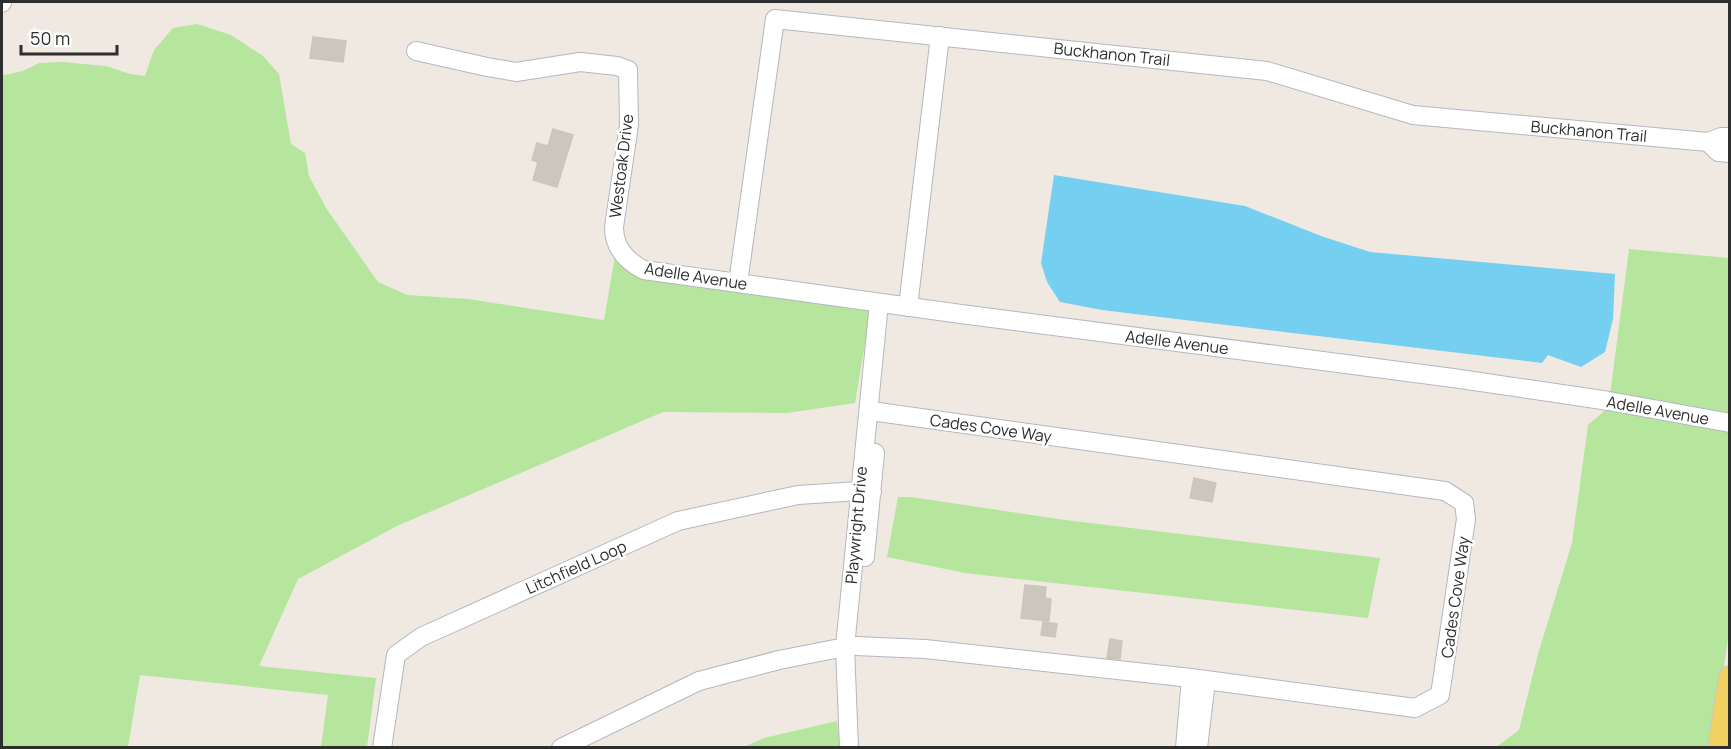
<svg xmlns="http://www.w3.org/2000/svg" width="1731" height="749" viewBox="0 0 1731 749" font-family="Manrope,sans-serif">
<rect width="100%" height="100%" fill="#efe9e1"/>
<path fill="#b6e59e" d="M197,24l34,11 32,21 16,18 12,70 14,9 4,23 17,32 52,74 29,13 61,4 136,21 11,-64 256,52 -16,95 -68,10 -124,-1 -266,114 -99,53 -39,87 117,12 -9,69h-46l7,-52 -188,-20 -12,72 -126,1v-674l3,1 18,-4 16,-8 24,-1 43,4 24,8 15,2 9,-26 19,-22z
M1629,249l100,9v155l-119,-18z
M1608,408l121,22 1,195 -18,122 -217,1 24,-18 19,-76 34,-111 16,-118z
M898,497h13l154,23 315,38 -12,60 -403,-45 -78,-16z
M837,721l3,26 -98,1 22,-10z"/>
<path fill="#75cff0" d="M1054,175l191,31 76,30 49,16 245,22 -2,45 -8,33 -24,15 -33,-12 -6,8 -440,-53 -42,-8 -13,-20 -6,-19z"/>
<path fill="#cbc7bf" stroke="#cbc5ba" stroke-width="1.5" d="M313,37l33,4 -3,21 -33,-4z
M553,129l20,6 -16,52 -24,-7 5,-18 -6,-2 5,-17 11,3z
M1194,478l22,5 -4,19 -22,-4z
M1025,585l21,2 -1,11 6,1 -2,22 -28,-3z
M1043,622l14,2 -2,13 -14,-2z
M1110,639l12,2 -2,18 -13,-1z"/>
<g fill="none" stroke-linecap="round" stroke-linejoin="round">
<g stroke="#b4b7c1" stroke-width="20">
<path id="minor" d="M2,3v-1
M416,51l71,16 29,5 64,-10 37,4 11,4 1,55 -15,102c0,21 12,34 30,43l317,44 492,64 156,23 121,22
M1708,142l10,10 12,1
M738,283l37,-264 492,52 146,44 295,27 13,-5h9
M908,307l32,-271
M865,557l10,-104
M856,646l69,3 266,29 224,30 25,-13 26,-176 -2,-16 -19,-12 -567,-79
M382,748l14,-93 25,-18 257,-116 120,-26 61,-4 13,1
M561,748l138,-67 80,-21 66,-13
M849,748l-4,-101 34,-344
M1185,748l6,-70
M1198,748l8,-67"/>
</g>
<g stroke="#c9c9c9" stroke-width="24">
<path id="major" d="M1719,748l11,-71"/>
</g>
<use href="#minor" stroke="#fff" stroke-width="18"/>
<use href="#major" stroke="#f2d163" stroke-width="22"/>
</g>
<g text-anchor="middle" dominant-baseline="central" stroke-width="5" stroke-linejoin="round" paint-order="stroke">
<g font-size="16" fill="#2e2e2e" stroke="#fff">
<text transform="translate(1112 54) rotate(6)">Buckhanon Trail</text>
<text transform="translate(1589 131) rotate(5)">Buckhanon Trail</text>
<text transform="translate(621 166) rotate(-83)">Westoak Drive</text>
<text transform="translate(696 276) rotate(9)">Adelle Avenue</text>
<text transform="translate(1177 342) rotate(7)">Adelle Avenue</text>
<text transform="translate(1658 410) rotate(10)">Adelle Avenue</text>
<text transform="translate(991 428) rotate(8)">Cades Cove Way</text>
<text transform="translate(856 525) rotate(-85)">Playwright Drive</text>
<text transform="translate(576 567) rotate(-24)">Litchfield Loop</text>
<text transform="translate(1455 597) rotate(-82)">Cades Cove Way</text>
</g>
</g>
<rect width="1731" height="749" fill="none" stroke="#2e2e2e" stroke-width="6"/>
<path d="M21 45v9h96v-9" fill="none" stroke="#2e2e2e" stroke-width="3"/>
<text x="30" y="45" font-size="18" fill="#2e2e2e" stroke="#ffffff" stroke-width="4.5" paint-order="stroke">50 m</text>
</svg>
